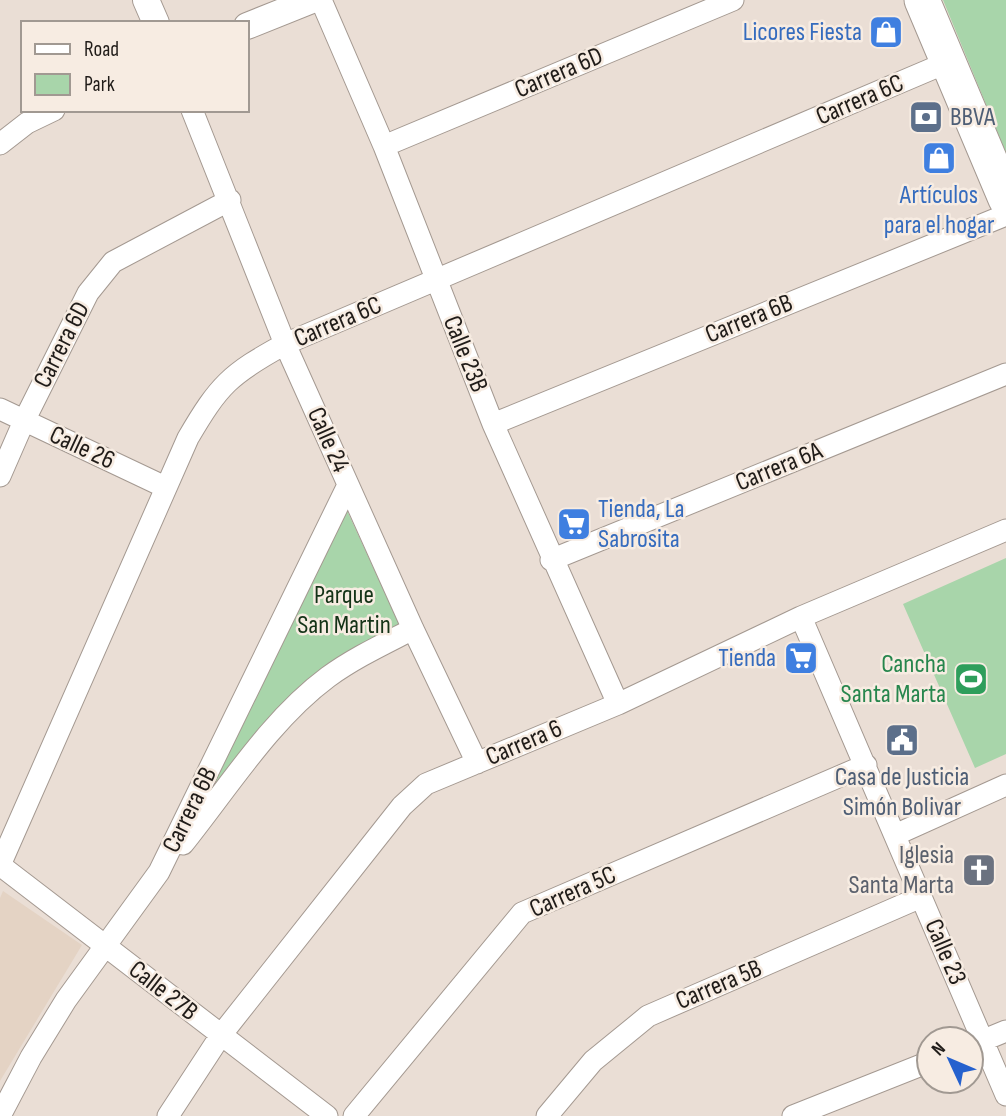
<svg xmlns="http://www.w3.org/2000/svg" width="1006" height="1116" viewBox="0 0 1006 1116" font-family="'Sofia Sans Condensed',sans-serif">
<rect width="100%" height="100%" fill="#eaded5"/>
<path fill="#e4d3c4" d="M3,891l79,54 -82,136v-183z"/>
<path fill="#a8d5aa" d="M943,0h63v153z
M345,506l55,120 -70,44 -120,129 -7,-3z
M1006,558v196l-31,14 -72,-164z"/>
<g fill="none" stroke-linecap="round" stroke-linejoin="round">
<g stroke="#a49991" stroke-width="23">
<path id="minor" d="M321,0l63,146 109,278 125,280
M192,110l93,234 128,285 64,134
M0,144l27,-21 27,-13
M384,146l349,-146
M0,409l165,78
M493,424l513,-209
M0,476l24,-55 64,-128 25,-31 117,-62
M551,560l455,-186
M801,617l205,478
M895,835l111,-50
M183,844c45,-56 87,-124 145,-167 26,-19 56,-33 85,-48
M0,865l188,-427c31,-53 42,-64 97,-94l663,-282
M0,865l327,251
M972,1045l34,-14
M0,1116l31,-59 35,-57 93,-128 189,-387
M168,1116l53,-81 181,-229 24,-22 192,-80 183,-87 205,-87
M354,1116l168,-203 344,-148
M547,1116l46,-55 55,-45 273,-119
M793,1116l136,-54"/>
</g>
<g stroke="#a49991" stroke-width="28">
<path id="tertiary" d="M146,0l10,23
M247,26l65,-26"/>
</g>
<g stroke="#a49991" stroke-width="37">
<path id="trunk" d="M922,0l84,199"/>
</g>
<use href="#minor" stroke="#fff" stroke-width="21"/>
<use href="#tertiary" stroke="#fff" stroke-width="26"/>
<use href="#trunk" stroke="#fff" stroke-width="35"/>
</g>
<defs>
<g id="shop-square" transform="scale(1.75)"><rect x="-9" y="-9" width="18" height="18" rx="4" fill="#3f7fe0" stroke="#f7ece2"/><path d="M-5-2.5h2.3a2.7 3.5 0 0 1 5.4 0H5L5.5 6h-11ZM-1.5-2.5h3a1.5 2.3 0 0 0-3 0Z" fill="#fff"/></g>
<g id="bank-square" transform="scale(1.75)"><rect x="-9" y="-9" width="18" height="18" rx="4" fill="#5c6f8a" stroke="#f7ece2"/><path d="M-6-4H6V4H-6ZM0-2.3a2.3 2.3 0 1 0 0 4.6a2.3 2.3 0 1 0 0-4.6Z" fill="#fff"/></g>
<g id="supermarket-square" transform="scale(1.75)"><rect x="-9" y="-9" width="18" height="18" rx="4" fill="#3f7fe0" stroke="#f7ece2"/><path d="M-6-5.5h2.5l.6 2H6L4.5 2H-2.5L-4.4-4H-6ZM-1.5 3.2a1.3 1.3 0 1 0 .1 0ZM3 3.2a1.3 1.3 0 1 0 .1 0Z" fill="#fff"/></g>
<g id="stadium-square" transform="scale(1.75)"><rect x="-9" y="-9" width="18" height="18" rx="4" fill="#2e9e5b" stroke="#f7ece2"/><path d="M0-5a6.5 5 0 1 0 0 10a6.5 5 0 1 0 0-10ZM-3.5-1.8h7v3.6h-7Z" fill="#fff"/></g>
<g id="civic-square" transform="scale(1.75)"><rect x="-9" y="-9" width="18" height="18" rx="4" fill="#5c6f8a" stroke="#f7ece2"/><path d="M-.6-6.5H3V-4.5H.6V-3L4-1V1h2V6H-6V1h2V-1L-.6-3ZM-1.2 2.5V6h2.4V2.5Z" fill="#fff"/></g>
<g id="church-square" transform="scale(1.75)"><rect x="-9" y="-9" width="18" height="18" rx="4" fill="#6b7280" stroke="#f7ece2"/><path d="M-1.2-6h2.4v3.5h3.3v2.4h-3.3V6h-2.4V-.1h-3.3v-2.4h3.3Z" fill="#fff"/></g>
</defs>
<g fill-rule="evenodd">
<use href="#shop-square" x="886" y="32"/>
<use href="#bank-square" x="926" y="117"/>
<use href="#shop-square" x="939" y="158"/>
<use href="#supermarket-square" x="574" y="524"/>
<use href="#supermarket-square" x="801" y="658"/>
<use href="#stadium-square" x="971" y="679"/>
<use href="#civic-square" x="902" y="740"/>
<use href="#church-square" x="979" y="870"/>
</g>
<g text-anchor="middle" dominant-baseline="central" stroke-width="5" stroke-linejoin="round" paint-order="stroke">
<g font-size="26" fill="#366cbe" stroke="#f7ece2" text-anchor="end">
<text x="862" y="32">Licores Fiesta</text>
<text x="939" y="195" text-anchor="middle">Artículos<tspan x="939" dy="30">para el hogar</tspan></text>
<text x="598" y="509" text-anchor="start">Tienda, La<tspan x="598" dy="30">Sabrosita</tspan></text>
<text x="776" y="658">Tienda</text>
</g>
<g font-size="26" fill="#201c19" stroke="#f7ece2">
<text transform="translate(559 73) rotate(-23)">Carrera 6D</text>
<text transform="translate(860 100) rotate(-23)">Carrera 6C</text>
<text transform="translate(749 319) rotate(-22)">Carrera 6B</text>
<text transform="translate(338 322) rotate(-23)">Carrera 6C</text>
<text transform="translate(62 345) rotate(-63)">Carrera 6D</text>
<text transform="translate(465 354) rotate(68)">Calle 23B</text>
<text transform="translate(328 440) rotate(66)">Calle 24</text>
<text transform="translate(82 448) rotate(25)">Calle 26</text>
<text transform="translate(779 467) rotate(-22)">Carrera 6A</text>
<text transform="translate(524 743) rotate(-23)">Carrera 6</text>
<text transform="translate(190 810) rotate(-64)">Carrera 6B</text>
<text transform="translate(573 892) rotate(-24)">Carrera 5C</text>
<text transform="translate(945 952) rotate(67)">Calle 23</text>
<text transform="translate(719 985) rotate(-23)">Carrera 5B</text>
<text transform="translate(163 991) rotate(38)">Calle 27B</text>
</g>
<g font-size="26" fill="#4e5e75" stroke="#f7ece2" text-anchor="start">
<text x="950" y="117">BBVA</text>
<text x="902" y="777" text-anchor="middle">Casa de Justicia<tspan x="902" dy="30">Simón Bolivar</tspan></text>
</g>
<g font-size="26" fill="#143317" stroke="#f7ece2">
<text x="344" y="595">Parque<tspan x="344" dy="30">San Martin</tspan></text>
</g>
<g font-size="26" fill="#27864d" stroke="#f7ece2" text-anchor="end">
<text x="946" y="664">Cancha<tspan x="946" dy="30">Santa Marta</tspan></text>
</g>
<g font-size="26" fill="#5b616d" stroke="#f7ece2" text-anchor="end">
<text x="954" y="855">Iglesia<tspan x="954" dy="30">Santa Marta</tspan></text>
</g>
</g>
<rect x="21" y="21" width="228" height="91" fill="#f7ece2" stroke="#a19992" stroke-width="2"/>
<rect x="35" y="44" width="35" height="10" fill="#ffffff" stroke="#a19992" stroke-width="2"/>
<text x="84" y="56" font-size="21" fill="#201c19">Road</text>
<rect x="35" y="74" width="35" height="21" fill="#a8d5aa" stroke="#a19992" stroke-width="2"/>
<text x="84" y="91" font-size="21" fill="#201c19">Park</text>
<g transform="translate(950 1060) rotate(314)"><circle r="33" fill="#f7ece2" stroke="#a19992" stroke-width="2"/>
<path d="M0-5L12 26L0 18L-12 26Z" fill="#2561ce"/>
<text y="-10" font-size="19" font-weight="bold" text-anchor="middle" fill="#201c19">N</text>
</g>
</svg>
